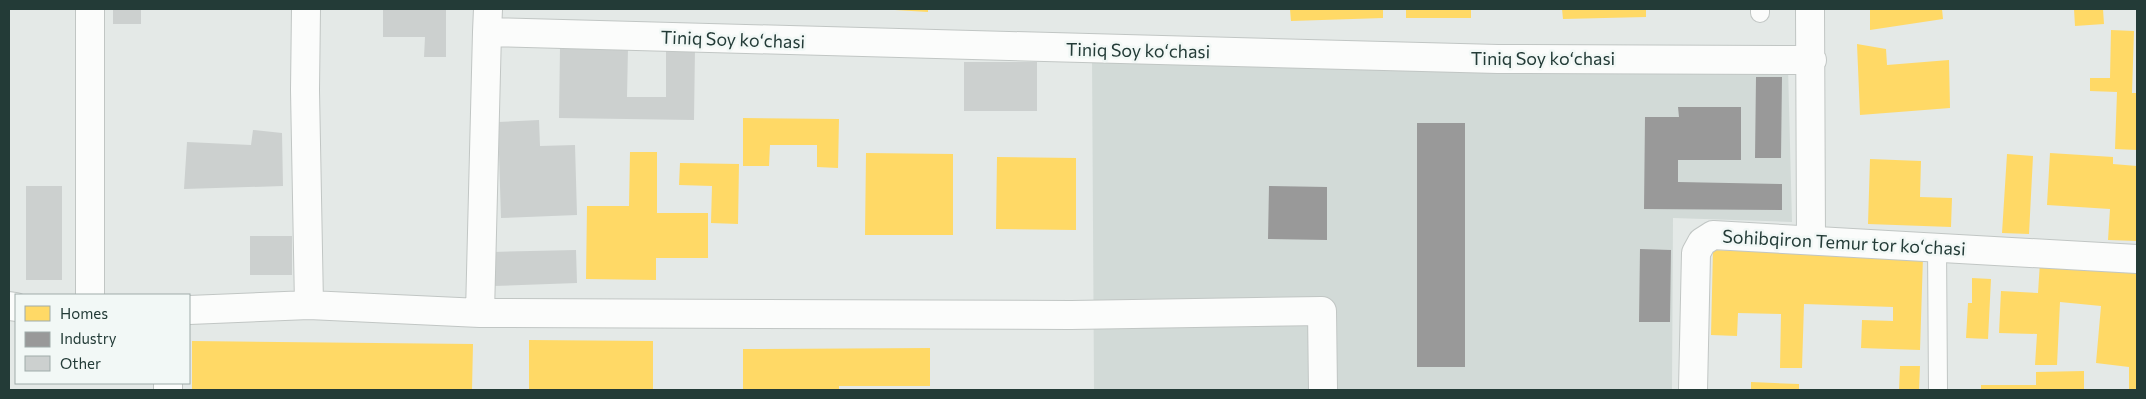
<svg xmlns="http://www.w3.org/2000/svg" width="2146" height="399" viewBox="0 0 2146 399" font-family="Commissioner,sans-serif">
<rect width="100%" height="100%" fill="#e4e9e7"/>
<path fill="#d2dad7" d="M1092,56l696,11 4,155 -119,-4 -1,172h-578z"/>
<path fill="#ffd966" d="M878,9h50v3z
M1290,9h93v9l-92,3z
M1406,9h65v9h-65z
M1562,9h84v8l-83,2z
M1870,9h72l1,10 -73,11z
M2074,9h29l1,15 -29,2z
M2111,30l23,1 -2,62h5v57l-22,-1 2,-57 -27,-1v-13h20z
M1857,44l29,5 1,16 62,-5 1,48 -90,7z
M743,118l96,1 -1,49 -21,-1v-22h-47l-1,21h-26z
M630,152h27v61h51v45h-52v22l-70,-1 1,-73h42z
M866,153l87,1v81h-88z
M2050,153l63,4v7l24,2v75l-29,-1 2,-31 -63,-4z
M2007,154l26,2 -4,78 -27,-1z
M997,157l79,1v72l-80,-1z
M1870,159l51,2 -1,36 32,1 -1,29 -83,-3z
M680,163l59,1 -1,60 -27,-1 1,-37 -33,-1z
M1713,250l210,7 -3,93 -59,-2 1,-28 31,1v-14l-89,-3 -2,64h-22l1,-54 -43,-1 -1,23 -26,-1z
M2040,262l97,9v119h-8v-23l-33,-4 5,-57 -41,-4 -3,63h-22l2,-31 -38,-1 2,-42 37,2z
M1972,278l19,1 -3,60 -22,-1 2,-35h4z
M529,340l124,1v49h-124z
M192,341l281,3 -1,46h-280z
M930,348v38h-91v4h-96v-41z
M1900,366h20l-1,24h-20z
M2084,371v19h-103v-5h55v-13z
M1751,382l48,2v6h-48z"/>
<path fill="#999" d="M1756,77h26l-1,81h-26z
M1678,107h63v53h-63v22l104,2v26l-138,-1 1,-92h34z
M1417,123h48v244h-48z
M1269,186l58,1v53l-59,-1z
M1640,249l31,1 -1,72h-31z"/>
<path fill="#ccd0cf" d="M113,9h28v15h-28z
M383,9h63v48h-22l1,-20h-42z
M560,47l68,1 -1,49h39v-49h29l-1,72 -135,-2z
M964,62h73v49h-73z
M539,120l1,26 35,-1 2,70 -76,3 -3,-96z
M253,130l29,3 1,53 -99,3 3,-47 64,3z
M26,186h36v94h-36z
M250,236h42v39h-42z
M576,250l1,33 -84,3 -1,-34z"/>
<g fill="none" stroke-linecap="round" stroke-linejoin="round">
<g stroke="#c1c6c4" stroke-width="20">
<path id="lane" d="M1760,9v4
M1937,246l1,144"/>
</g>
<g stroke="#c1c6c4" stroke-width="30">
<path id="street" d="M306,9l-1,81 4,215 171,8
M488,9l-1,23 1011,27 314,1
M1810,9l1,230
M487,32l-7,281 591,2 251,-4 1,79
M90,295v-286
M9,306l7,1
M189,310l120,-5
M168,390v-7
M1693,390l3,-137 6,-11 11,-7 424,24"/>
</g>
<use href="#lane" stroke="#fbfcfb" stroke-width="18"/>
<use href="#street" stroke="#fbfcfb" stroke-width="28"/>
</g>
<g text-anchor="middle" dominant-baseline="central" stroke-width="5" stroke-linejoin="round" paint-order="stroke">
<g font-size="18" fill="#233b37" stroke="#f2f8f6">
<text transform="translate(733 39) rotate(2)">Tiniq Soy koʻchasi</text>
<text transform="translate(1138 50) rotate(1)">Tiniq Soy koʻchasi</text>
<text x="1543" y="58">Tiniq Soy koʻchasi</text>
<text transform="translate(1844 242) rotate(3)">Sohibqiron Temur tor koʻchasi</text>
</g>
</g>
<rect width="2146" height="399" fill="none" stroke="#233b37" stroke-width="20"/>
<rect x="15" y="294" width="175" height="90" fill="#f2f8f6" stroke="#9facaa"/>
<rect x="25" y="306" width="25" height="15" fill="#ffd966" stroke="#9facaa"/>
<text x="60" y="319" font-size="15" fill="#233b37">Homes</text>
<rect x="25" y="332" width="25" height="15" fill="#999999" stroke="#9facaa"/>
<text x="60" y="344" font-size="15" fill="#233b37">Industry</text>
<rect x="25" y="356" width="25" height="15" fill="#ccd0cf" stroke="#9facaa"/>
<text x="60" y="369" font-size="15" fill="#233b37">Other</text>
</svg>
